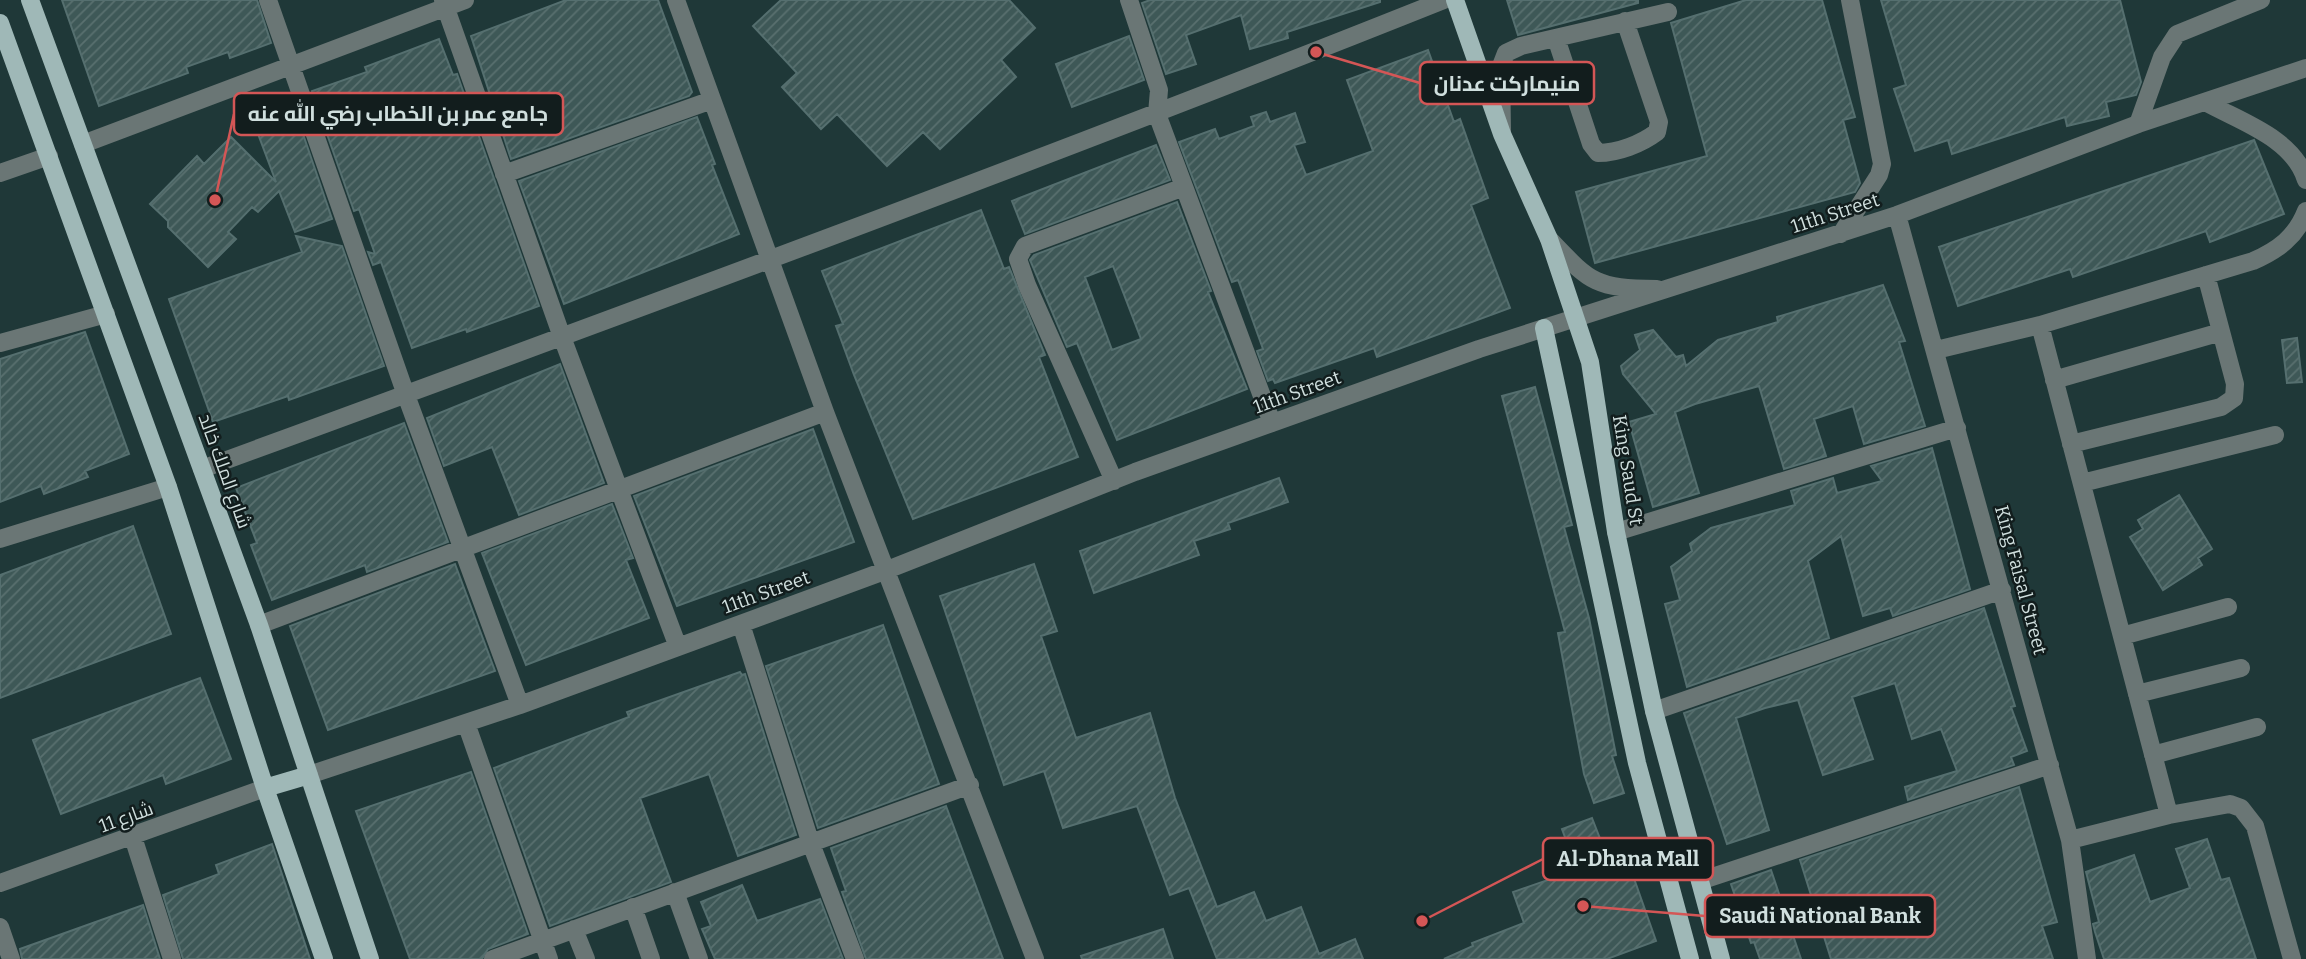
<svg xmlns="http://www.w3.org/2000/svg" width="2306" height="959" viewBox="0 0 2306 959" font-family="Bitter,Cairo,serif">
<defs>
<pattern id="building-hatch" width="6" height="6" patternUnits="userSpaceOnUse" patternTransform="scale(1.75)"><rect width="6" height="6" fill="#3e5857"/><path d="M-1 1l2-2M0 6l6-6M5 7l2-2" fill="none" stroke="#59706f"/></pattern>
</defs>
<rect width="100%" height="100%" fill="#1f3838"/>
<path fill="url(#building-hatch)" stroke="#556f6f" stroke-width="2" fill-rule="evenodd" d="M62,0h195l14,43 -41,15 -2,-6 -42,15 2,6 -89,33z
M566,0h92l34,92 -3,4 -178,63 -40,-123z
M781,0h228l26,28 -34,32 15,17 -76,72 -17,-17 -36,34 -50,-52 -16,15 -39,-42 15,-14 -44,-47z
M1150,0h230v2l-93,30 1,6 -38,11 -9,-34 -55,20 10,29 -30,10 -24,-71z
M1507,0h131v3l-120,32z
M1746,0h76l33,117 -12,3 17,63 -5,9 -260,71 -19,-71 131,-36 -36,-133z
M1881,0h239l21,82 -5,13 -30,7 3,14 -42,10 -2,-9 -113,37 -4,-14 -33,11 -21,-62 12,-4z
M1129,36l15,44 -72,27 -16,-43z
M439,39l14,36 4,-1 82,232 -72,26 -1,-3 -54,19 -31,-86 -8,3 -5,-13 7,2 -16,-45 -5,2 -42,-120 55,-19 -2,-5z
M1428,50l26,72 6,-3 28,79 -17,7 39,103 -133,49 -3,-9 -99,35 -2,-4 -5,2 -11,-30 6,-2 -23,-64 -2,-5 -6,2 -53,-140 36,-13 4,10 35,-13 -3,-9 15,-5 4,10 25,-9 10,29 -11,3 12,30 67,-24 -26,-71z
M291,99l41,120 -37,13 -16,-41 -21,21 -6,-5 -24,25 8,7 -28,28 -40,-40v-6l-18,-17 47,-48 7,8 27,-27 45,45 -25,-67z
M697,117l18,47 -3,1 27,69 -175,70 -45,-123z
M2254,140l30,74 -74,28 -4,-11 -133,46 -3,-8 -112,37 -19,-59z
M1156,145l14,35 -145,54 -13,-33z
M1177,202l34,89 -3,1 39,97 -130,51 -40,-97 -10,4 -37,-87 4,-5zM1113,266l28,73 -29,11 -27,-73z
M981,210l23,59 5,-2 36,88 -6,2 39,100 -165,62 -59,-144 -18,-49 7,-2 -21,-53z
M296,236l46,10 42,120 -95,34 -1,-4 -75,26 -44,-123 133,-47z
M1883,285l22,56 -6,1 26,84 -61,18 -11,-38 -39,13 12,37 -42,13 -25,-83 -64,18 -20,8 24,81 -46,14 -24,-85 27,-8 -33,-40 -2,-8 19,-16 -5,-15 18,-5 23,27 7,-2 3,11 32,-26 60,-18 -1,-5z
M85,332l44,122 -44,17 3,6 -44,17 -3,-8 -41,16v-143z
M2297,338l5,44 -15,1 -5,-43z
M560,364l44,119 -85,32 -27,-68 -48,19 -17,-48z
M1535,387l37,138 -8,2 25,91 27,137 -4,1 12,37 -30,10 -10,-29 -26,-141 7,-1 -63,-236z
M404,423l44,119 -81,30 -2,-7 -93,35 -21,-55 6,-2 -21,-55z
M813,429l41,113 -177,64 -43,-110z
M1932,448l38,141 -77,27 -3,-8 -27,8 -22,-80 -33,25 21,77 -142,49 -22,-83 15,-4 -9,-33 21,-16 -2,-7 21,-16 84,-23 -4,-14 42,-13 4,15 45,-12 -11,-15z
M1279,478l9,24 -60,21 2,6 -36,12 5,14 -105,38 -14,-42z
M2179,495l33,54 -14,9 4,7 -39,25 -33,-53 13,-8 -5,-9z
M612,504l21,54 -7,2 23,58 -123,47 -44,-112z
M133,526l38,108 -171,64v-123z
M455,564l40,107 -167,59 -38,-104z
M1034,564l23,67 -16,5 35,102 74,-25 25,85 42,109 37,-15 12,29 35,-14 18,47 36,-15 8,20h-146l-28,-71 -19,7 -33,-89 -74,22 -19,-57 -40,14 -64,-189z
M1984,608l31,98 -4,1 16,44 -16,6 3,8 -106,35 -3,-13 52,-16 -16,-42 -29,10 -17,-56 -43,14 21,62 -50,16 -25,-75 -33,8 -29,10 33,112 -42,14 -43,-131z
M883,625l56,159 -121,44 -52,-162z
M740,672l2,3 3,-1 51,161 -58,21 -29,-82 -69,24 31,84 -121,44 -56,-158 135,-51 -2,-5z
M200,678l31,81 -65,25 -3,-9 -102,39 -28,-74z
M471,772l57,162 -40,15 -6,10h-72l-54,-148z
M2019,787l38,135 -15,4 11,33h-222l-31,-99z
M946,806l57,153h-137l-24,-67 4,-1 -15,-43z
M1592,818l16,41 17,-6 31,88 -49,18h-163l29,-13 -1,-3 52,-20 -11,-31 64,-22 -15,-41z
M2207,839l14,41 8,-2 27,81h-152l-9,-27 -2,-8 6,-2 -13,-50 48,-17 16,47 40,-14 -14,-39z
M272,844l38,115h-127l-20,-64 56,-21 -3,-9z
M1771,870l30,89h-41l-6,-17 -3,1 -20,-59z
M742,885l15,36 63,-22 23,60h-128l-13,-30 9,-3 -10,-24z
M143,905l17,54h-138l-2,-10z
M1163,929l10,30h-91l-1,-3z"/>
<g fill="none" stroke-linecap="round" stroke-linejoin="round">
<path stroke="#6a7675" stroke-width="18" d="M268,0l138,395 114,310
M443,0l119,337 116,310
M676,0l149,412 210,547
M1129,0l30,90 -2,24 115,309
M1556,38l35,106 7,9c20,0 43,-9 59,-21l2,-10 -34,-101
M2205,102c36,20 88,36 101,78
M2138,124l24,-67 15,-23 84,-34
M1502,131l-1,-65 5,-13 15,-7 147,-34
M83,144l382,-144
M0,173l49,-17
M504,174l208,-74
M1897,215l173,625 17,119
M1841,234l38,-59 3,-11 -32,-164
M1549,239c42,44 45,49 108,50
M2040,325l129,490
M0,343l106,-29
M1936,350l104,-25 213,-64c25,-11 43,-24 53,-50
M2054,380l167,-48
M2071,444l150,-37 13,-9 1,-14 -29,-109
M202,469c415,-152 831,-305 1242,-469
M1114,481l-87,-196 -9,-26 7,-13 159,-59
M2082,483l193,-48
M1616,532l341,-104
M0,539l168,-52
M741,624l69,217 45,118
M259,625l566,-213
M2122,636l106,-29
M2137,694l104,-26
M1654,711l348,-121
M466,723l83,236
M2153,755l104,-28
M309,775l211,-70 158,-58 209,-77 248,-98 344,-123 418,-134 241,-91 168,-56
M133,837l39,122
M2070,840l99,-25 61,-11 11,4 14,18 37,133
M1700,881l350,-116
M0,883l265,-95
M675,892l24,67
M633,907l18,52
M0,927l11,32
M574,929l12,30
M493,959l477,-174"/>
<path stroke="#9fb8b7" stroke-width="18" d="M30,0l229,625 111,334
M1455,0l47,134 47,105 41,123 26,170 38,179 67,248
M0,23l168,464 97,301 59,171
M1544,328l93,435 53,196
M265,788l44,-13"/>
</g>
<g text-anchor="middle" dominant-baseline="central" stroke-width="5" stroke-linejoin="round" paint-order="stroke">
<g font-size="19" fill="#d0dfde" stroke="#121d1d">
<text transform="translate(1835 213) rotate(-18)">11th Street</text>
<text transform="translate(1297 392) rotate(-20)">11th Street</text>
<text transform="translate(1628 470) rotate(81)">King Saud St</text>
<text transform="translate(225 471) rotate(70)">شارع الملك خالد</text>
<text transform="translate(2021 580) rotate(75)">King Faisal Street</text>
<text transform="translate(766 592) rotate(-20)">11th Street</text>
<text transform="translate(126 817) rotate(-20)">شارع 11</text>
</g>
</g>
<path fill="none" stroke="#d45656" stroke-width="2.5" d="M1316 52L1420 83M215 200L234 114M1422 921L1543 859M1583 906L1705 916"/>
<g fill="#d45656" stroke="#121d1d" stroke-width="2.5">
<circle cx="1316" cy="52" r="7"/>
<circle cx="215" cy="200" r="7"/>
<circle cx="1422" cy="921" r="7"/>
<circle cx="1583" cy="906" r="7"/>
</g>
<g fill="#121d1d" stroke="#d45656" stroke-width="2.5">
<rect x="1420" y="62" width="174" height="42" rx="7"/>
<rect x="234" y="93" width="329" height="42" rx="7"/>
<rect x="1543" y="838" width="170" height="42" rx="7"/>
<rect x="1705" y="895" width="230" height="42" rx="7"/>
</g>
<g font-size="21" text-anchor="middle" font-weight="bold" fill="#d0dfde">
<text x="1507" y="91">منيماركت عدنان</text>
<text x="398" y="121">جامع عمر بن الخطاب رضي الله عنه</text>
<text x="1628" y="866">Al-Dhana Mall</text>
<text x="1820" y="923">Saudi National Bank</text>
</g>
</svg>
